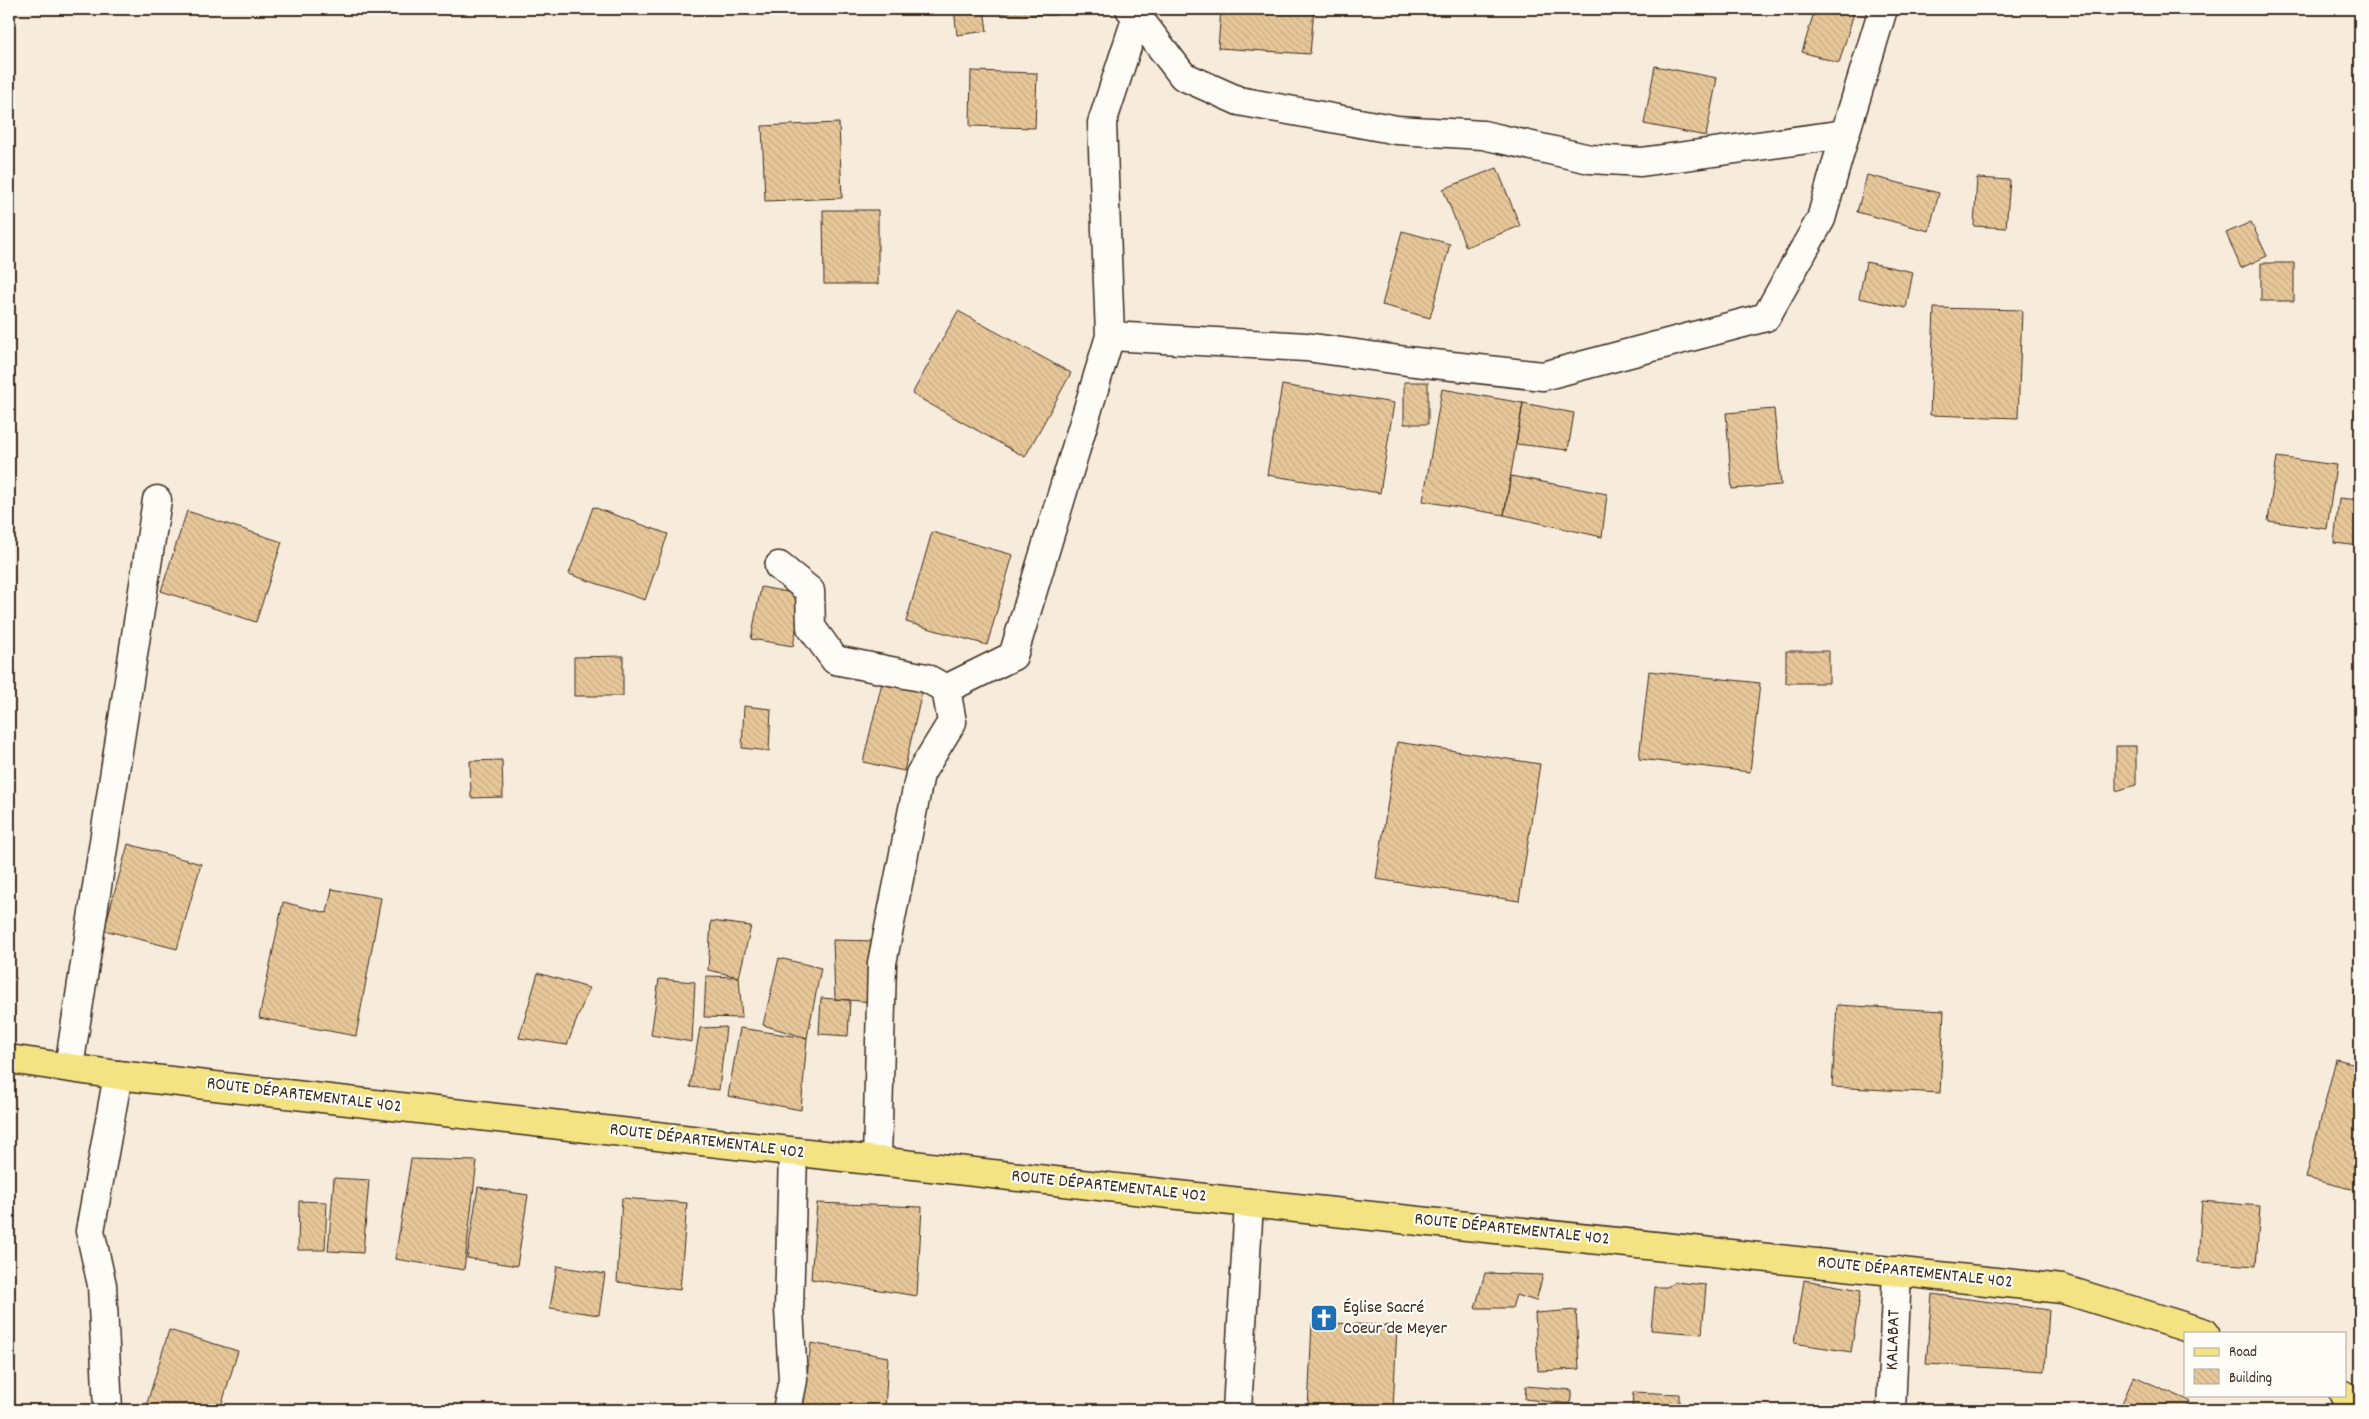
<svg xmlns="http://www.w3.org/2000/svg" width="2369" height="1419" viewBox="0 0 2369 1419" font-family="Dekko,sans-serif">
<defs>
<pattern id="building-back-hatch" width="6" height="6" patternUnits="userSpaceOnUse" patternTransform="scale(1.25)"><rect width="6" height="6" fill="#e8c89a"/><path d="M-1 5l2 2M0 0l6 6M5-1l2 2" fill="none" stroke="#c8ac84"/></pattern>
</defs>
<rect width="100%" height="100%" fill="#f7ecdb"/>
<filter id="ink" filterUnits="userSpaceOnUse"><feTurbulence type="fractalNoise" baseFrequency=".02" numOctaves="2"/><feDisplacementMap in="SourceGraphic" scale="10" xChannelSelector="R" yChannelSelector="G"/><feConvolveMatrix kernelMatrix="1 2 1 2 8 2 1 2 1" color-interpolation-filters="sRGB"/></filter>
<g filter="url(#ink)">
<path fill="url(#building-back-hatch)" stroke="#3b2a1e" d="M954,9h30l3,22 -30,4z
M1003,9h52v6l-52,-1z
M1221,9h93l-4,45 -92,-6z
M1815,9h24l15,4 -15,50 -37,-11z
M1655,66l62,12 -11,58 -62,-12z
M971,71l66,2 -2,55 -65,-2z
M839,123l3,75 -77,3 -3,-75z
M1497,168l23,58 -54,21 -23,-58z
M1867,175l72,18 -10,38 -72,-19z
M1977,178l33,2 -4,48 -32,-2z
M823,210h55v74h-54z
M2251,222l16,34 -26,12 -15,-35z
M1402,231l48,13 -20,74 -48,-13z
M1866,262l47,10 -7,36 -47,-10z
M2261,263h33v38h-33z
M1934,308l88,2 -4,108 -88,-3z
M958,311l113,62 -46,84 -113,-63z
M1404,382h24v42h-24z
M1282,385l112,18 -14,90 -113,-18z
M1442,389l81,14 -19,112 -81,-14z
M1523,403l51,10 -6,37 -52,-6z
M1774,409l7,76 -49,4 -6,-76z
M2277,457l59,8 -9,64 -59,-8z
M1511,476l96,18 -5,43 -98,-22z
M2339,498l21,2v46l-26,-3z
M593,507l75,27 -23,66 -76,-26z
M187,511l95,31 -26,80 -95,-31z
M932,532l81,23 -26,90 -81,-23z
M761,587l42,8 -10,51 -42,-7z
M1786,651h43v32h-43z
M623,656v40h-49v-39z
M1649,671l111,12 -10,89 -111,-13z
M884,674l40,9 -20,88 -41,-9z
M744,706l27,3 -2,42 -27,-3z
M1397,742l143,22 -21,137 -143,-22z
M2116,746h20v39l-20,6z
M502,760l1,37 -32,1 -1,-37z
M128,844l73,20 -24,85 -73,-19z
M332,889l49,9 -25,138 -97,-18 24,-116 44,11z
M711,921l40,5 -12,51 -31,-7z
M833,940l41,1 -1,61 -38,-3z
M779,958l42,10 -14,70 -44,-13z
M538,973l51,15 -22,57 -48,-7z
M706,976l33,1 3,41 -38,-1z
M659,979l36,3 -3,60 -41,-7z
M821,998l29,2 -2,36 -29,-2z
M1837,1005l107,6 -4,82 -108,-6z
M726,1027l-7,63 -29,-3 10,-59z
M740,1028l67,10 -6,72 -73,-14z
M2336,1059l24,6v126l-54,-13z
M411,1159l66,2 -13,109 -69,-11z
M334,1178l35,2 -6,73 -35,-2z
M478,1187l50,8 -11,71 -50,-8z
M622,1198l65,5 -7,87 -63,-8z
M299,1201l28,1 -2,48h-27z
M2202,1201l58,5 -4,60 -58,-4z
M817,1203l105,4 -5,89 -106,-17z
M557,1266l48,8 -6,41 -49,-7z
M1485,1273l58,2 -7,26 -20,-6 -4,13h-37z
M1804,1280l57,10 -10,62 -57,-9z
M1675,1282l31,3 -4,49 -51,-4 4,-43h12z
M1932,1294l117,16 -4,61 -119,-7z
M1576,1310l3,59 -41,2 -3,-58z
M1312,1322l85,4 -4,84h-85z
M169,1330l69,21 -18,59h-75z
M811,1343l77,14 -3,53h-82z
M2134,1376l56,25 -4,9h-67z
M1526,1386l46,4 -2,14 -45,-5z
M1633,1392l46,2v16h-47z"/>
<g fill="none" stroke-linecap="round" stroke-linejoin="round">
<g stroke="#3b2a1e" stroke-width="31">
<path id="minor" d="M1137,16l46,60 56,25 158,29 86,5 107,24 51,3 204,-28 38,-125
M1110,336l196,11 101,14 136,15 223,-59 55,-98 24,-85
M779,566l31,25 1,36 24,33 91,18 20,11
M69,1067l88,-567
M877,1161l5,-198 38,-189 32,-52 -6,-33 67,-33 97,-320 -8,-213 35,-107 -7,-7
M108,1410l-6,-125 -12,-54 28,-156
M787,1410l6,-30 -4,-71 4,-157
M1237,1410l12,-207
M1891,1410l6,-139"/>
</g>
<g stroke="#3b2a1e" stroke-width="31">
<path id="major" d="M9,1059l109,16 1131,128 813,86 143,44
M2344,1395l16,8"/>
</g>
<use href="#minor" stroke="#fdfcf7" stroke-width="28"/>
<use href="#major" stroke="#f4e382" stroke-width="28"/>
</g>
</g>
<defs>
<g id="church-square" transform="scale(1.4375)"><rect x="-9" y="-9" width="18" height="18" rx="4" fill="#1f6fb2" stroke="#fdfcf7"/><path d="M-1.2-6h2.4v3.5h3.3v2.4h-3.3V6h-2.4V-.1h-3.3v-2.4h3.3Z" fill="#fff"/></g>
</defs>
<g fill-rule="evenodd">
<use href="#church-square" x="1324" y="1318"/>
</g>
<g text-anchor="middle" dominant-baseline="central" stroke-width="4.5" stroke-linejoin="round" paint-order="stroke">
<g font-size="18" fill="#3b2a1e" stroke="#fdfcf7">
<text transform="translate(304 1096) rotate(7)">ROUTE DÉPARTEMENTALE 402</text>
<text transform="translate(707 1142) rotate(7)">ROUTE DÉPARTEMENTALE 402</text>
<text transform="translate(1109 1187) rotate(6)">ROUTE DÉPARTEMENTALE 402</text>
<text transform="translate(1512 1230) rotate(6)">ROUTE DÉPARTEMENTALE 402</text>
<text transform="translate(1915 1273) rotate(6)">ROUTE DÉPARTEMENTALE 402</text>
<text transform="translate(1894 1340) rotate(-88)">KALABAT</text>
</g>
<g font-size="18" fill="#3b2a1e" stroke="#fdfcf7" text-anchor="start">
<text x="1343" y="1308">Église Sacré<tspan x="1343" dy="21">Coeur de Meyer</tspan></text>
</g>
</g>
<rect width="2369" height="1419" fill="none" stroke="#fdfcf7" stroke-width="30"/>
<rect x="15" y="15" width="2339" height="1389" fill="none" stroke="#3b2a1e" stroke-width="2" filter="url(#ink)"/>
<rect x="2184" y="1332" width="162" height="65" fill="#fdfcf7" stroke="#afa8a0"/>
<rect x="2194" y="1348" width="25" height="8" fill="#f4e382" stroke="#afa8a0"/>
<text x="2229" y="1356" font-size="15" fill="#3b2a1e">Road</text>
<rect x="2194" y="1369" width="25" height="15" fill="url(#building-back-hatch)" stroke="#afa8a0"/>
<text x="2229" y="1382" font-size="15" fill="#3b2a1e">Building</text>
</svg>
